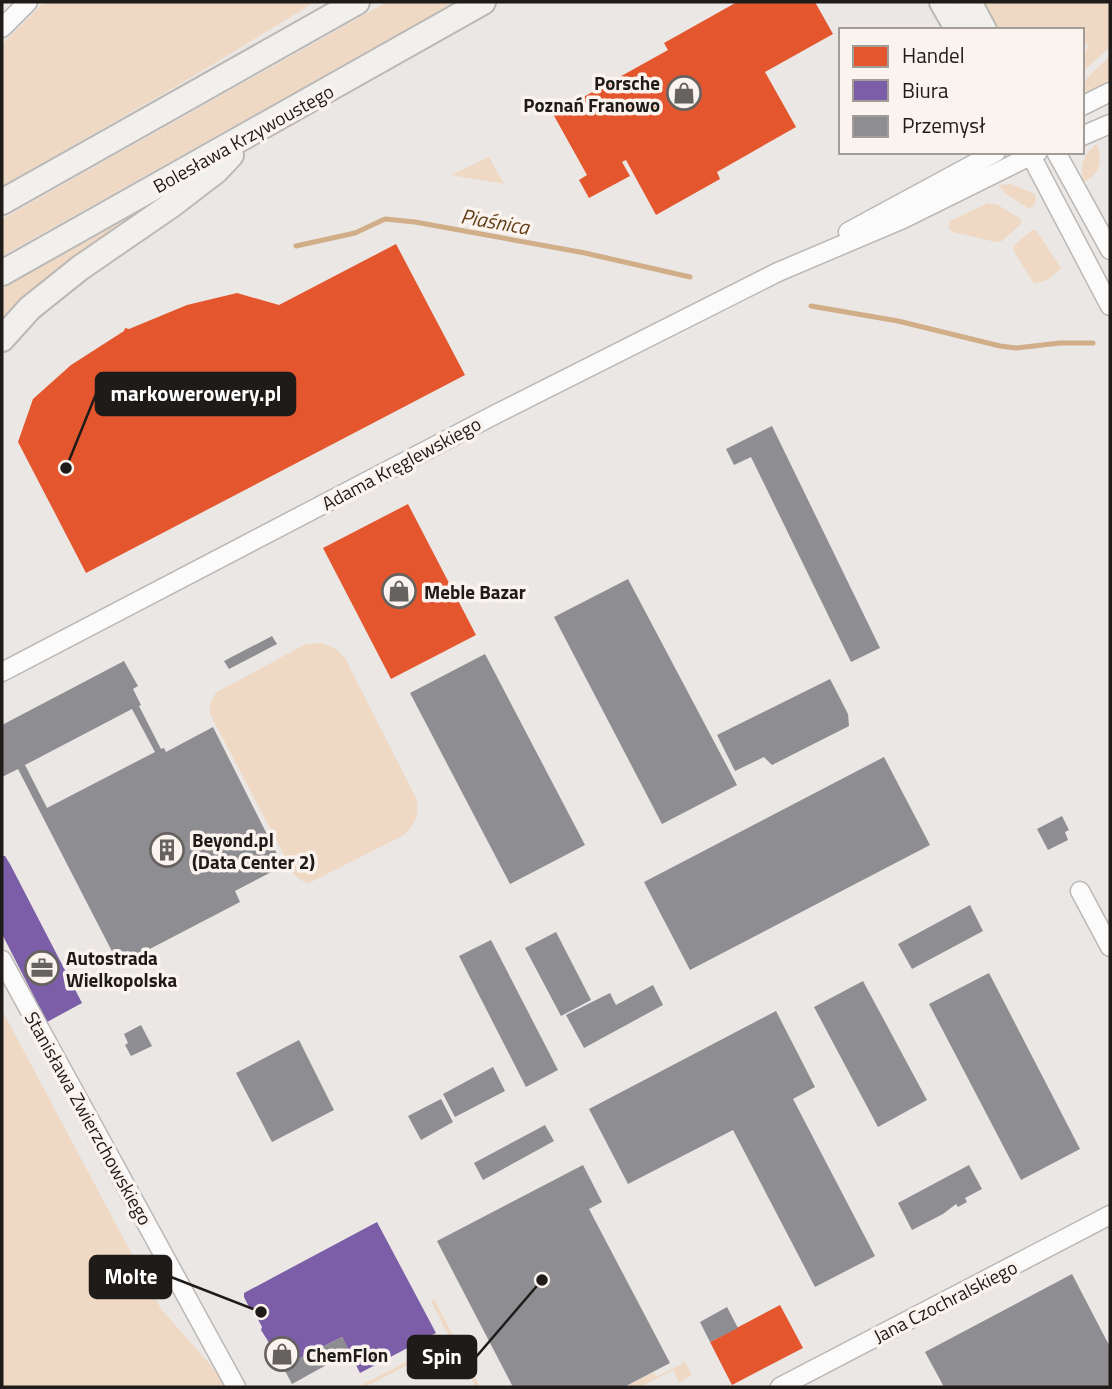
<svg xmlns="http://www.w3.org/2000/svg" width="1112" height="1389" viewBox="0 0 1112 1389" font-family="'Titillium Web',sans-serif">
<rect width="100%" height="100%" fill="#eae7e4"/>
<path fill="#efd9c4" d="M44,2h271l-128,78 -185,106v-142z
M387,2h68l-453,254v-37z
M977,2h133v45l-22,20 -5,1 -1,-11 7,-12 -7,-2v-13h-89z
M1110,56v25l-23,13 -3,-8 3,-8z
M1097,144c6,17 3,30 -13,38 -6,-15 0,-29 13,-38z
M489,157l15,27 -53,-9z
M1011,184l24,10c2,6 1,11 -6,15l-24,-16 -6,-8z
M162,199l-160,124v-34z
M988,203l10,2 23,14v5l-19,17 -6,1 -44,-10 -4,-4 2,-7z
M1032,230h4l25,38 -12,11 -15,5 -21,-34 2,-5z
M322,643l14,6 9,9 72,142c2,16 -2,24 -13,35l-95,48 -9,-3 -6,-6 -84,-160c0,-10 1,-15 7,-22l89,-48z
M2,1010l159,299 69,78h-228z
M434,1299l46,88h-4l-24,-45 -12,10 -5,-1 -70,36h-7l92,-48 -19,-38z
M685,1362l7,13 -13,7 -6,-12 -33,17h-16l30,-15 2,5z"/>
<path fill="#e4572e" d="M737,2h78l18,32 -68,38 31,55 -79,45 3,7 -64,36 -30,-55 -4,2 8,14 -41,22 -10,-18 8,-5 -34,-61 115,-64 -4,-7z
M396,244l69,131 -379,198 -68,-131 15,-43 38,-34 53,-34 1,-3 4,1 58,-24 50,-12 42,12z
M408,504l68,131 -85,44 -68,-131z
M780,1305l23,43 -71,37 -22,-43z"/>
<path fill="#7b5ea7" d="M3,856h2l5,8 72,139 -35,19 -45,-88z
M377,1222l59,111 -76,40 -18,-36 -59,30 -4,-2 -4,-13 -14,-22 1,-3 -10,-19 -3,-1 -5,-10v-4z"/>
<path fill="#8d8d92" fill-rule="evenodd" d="M772,426l108,222 -29,14 -100,-205 -17,8 -8,-16z
M628,579l109,206 -75,39 -108,-207z
M272,636l5,8 -48,25 -5,-8z
M485,654l100,191 -75,39 -100,-191z
M124,661l14,25 -5,3 8,16 -2,1 22,43 3,-1 2,4 47,-25 70,139 -48,25 5,11 -121,63 -101,-196 -16,8v-52zM132,709l23,43 -108,56 -22,-43z
M830,679l18,35 1,12 -77,39 -8,-8 -29,14 -18,-36z
M884,757l46,88 -240,125 -46,-88z
M1062,816l7,14 -4,2 3,8 -20,10 -11,-21z
M970,905l13,26 -71,38 -14,-25z
M556,932l35,68 -30,16 -36,-68z
M491,940l67,130 -32,17 -67,-131z
M989,973l91,176 -59,31 -92,-176z
M863,981l64,119 -49,27 -64,-120z
M653,985l10,20 -79,43 -18,-33 44,-22 6,12z
M776,1011l39,76 -22,12 82,157 -60,31 -82,-157 -105,54 -39,-75z
M141,1025l11,21 -21,10 -6,-11 3,-2 -4,-9z
M299,1040l35,70 -62,32 -36,-69z
M493,1067l12,24 -50,26 -12,-23z
M441,1099l12,23 -32,18 -13,-24z
M545,1125l9,16 -71,39 -9,-17z
M583,1165l19,37 -13,7 81,154 -46,24h-111l-76,-146z
M969,1165l13,24 -17,9 2,4 -9,5 -2,-3 -13,10 -31,16 -14,-27z
M1072,1274l38,73v40h-166l-19,-35z
M727,1307l11,21 -28,14 -10,-20z
M342,1337l8,15 -58,32 -9,-17z"/>
<g fill="none" stroke-linecap="round" stroke-linejoin="round">
<path stroke="#d1ad88" stroke-width="5" d="M296,246l59,-13 30,-14 30,3 170,31 105,24
M811,306l87,15 102,25 16,2 44,-5h33"/>
<g stroke="#bbb8b6" stroke-width="21">
<path id="minor" d="M2,28l26,-26
M1082,106l28,-14
M1082,136l28,-12
M1029,152l81,154
M1056,152l54,98
M848,232l148,-80
M2,672l496,-259 280,-141 125,-53 135,-67
M1080,891l30,56
M2,960l234,427
M780,1387l330,-172"/>
</g>
<g stroke="#bbb8b6" stroke-width="28">
<path id="secondary" d="M942,2l16,28
M969,2l15,28
M2,202l355,-200
M2,273l481,-271
M2,339l28,-31 50,-40 93,-64 43,-33 15,-16"/>
</g>
<use href="#minor" stroke="#fcfbfb" stroke-width="18"/>
<use href="#secondary" stroke="#f2f0ec" stroke-width="24"/>
</g>
<defs>
<g id="shop-ring" transform="scale(1.75)"><circle r="9.5" fill="#fbf4ee" stroke="#656260" stroke-width="1.5"/><path d="M-5-2.5h2.3a2.7 3.5 0 0 1 5.4 0H5L5.5 6h-11ZM-1.5-2.5h3a1.5 2.3 0 0 0-3 0Z" fill="#656260"/></g>
<g id="building-ring" transform="scale(1.75)"><circle r="9.5" fill="#fbf4ee" stroke="#656260" stroke-width="1.5"/><path d="M-4-6H4V6H1V3H-1V6H-4ZM-2.5-4.3h1.7v1.8h-1.7ZM.8-4.3h1.7v1.8H.8ZM-2.5-1h1.7V.8h-1.7ZM.8-1h1.7V.8H.8Z" fill="#656260"/></g>
<g id="office-ring" transform="scale(1.75)"><circle r="9.5" fill="#fbf4ee" stroke="#656260" stroke-width="1.5"/><path d="M-6-3h4V-5.5h4V-3h4V5H-6ZM-1-4.5V-3h2v-1.5ZM-6 0V1H6V0Z" fill="#656260"/></g>
</defs>
<g fill-rule="evenodd">
<use href="#shop-ring" x="684" y="93"/>
<use href="#shop-ring" x="399" y="591"/>
<use href="#building-ring" x="167" y="850"/>
<use href="#office-ring" x="42" y="968"/>
<use href="#shop-ring" x="282" y="1354"/>
</g>
<g text-anchor="middle" dominant-baseline="central" stroke-width="7" stroke-linejoin="round" paint-order="stroke">
<g font-size="19" font-weight="bold" fill="#1e1b19" stroke="#fbf4ee" text-anchor="start">
<text x="660" y="82" text-anchor="end">Porsche<tspan x="660" dy="22">Poznań Franowo</tspan></text>
<text x="424" y="591">Meble Bazar</text>
<text x="192" y="839">Beyond.pl<tspan x="192" dy="22">(Data Center 2)</tspan></text>
<text x="66" y="957">Autostrada<tspan x="66" dy="22">Wielkopolska</tspan></text>
<text x="306" y="1354">ChemFlon</text>
</g>
<g font-size="19" fill="#1e1b19" stroke="#fbf4ee">
<text transform="translate(243 138) rotate(-29)">Bolesława Krzywoustego</text>
<text transform="translate(401 463) rotate(-28)">Adama Kręglewskiego</text>
<text transform="translate(89 1118) rotate(61)">Stanisława Zwierzchowskiego</text>
<text transform="translate(945 1301) rotate(-27)">Jana Czochralskiego</text>
</g>
<g font-size="21" font-style="italic" fill="#623f18" stroke="#fbf4ee">
<text transform="translate(495 221) rotate(10)">Piaśnica</text>
</g>
</g>
<path fill="none" stroke="#1e1b19" stroke-width="2.5" d="M66 468L96 394M261 1312L171 1277M542 1280L476 1357"/>
<g fill="#1e1b19" stroke="#fbf4ee" stroke-width="2.5">
<circle cx="66" cy="468" r="7"/>
<circle cx="261" cy="1312" r="7"/>
<circle cx="542" cy="1280" r="7"/>
</g>
<g fill="#1e1b19" stroke="#1e1b19" stroke-width="2.5">
<rect x="96" y="373" width="199" height="42" rx="7"/>
<rect x="90" y="1256" width="81" height="42" rx="7"/>
<rect x="408" y="1336" width="68" height="42" rx="7"/>
</g>
<g font-size="21" text-anchor="middle" font-weight="bold" fill="#fff">
<text x="196" y="401">markowerowery.pl</text>
<text x="131" y="1284">Molte</text>
<text x="442" y="1364">Spin</text>
</g>
<rect width="1112" height="1389" fill="none" stroke="#1e1b19" stroke-width="7"/>
<rect x="839" y="28" width="245" height="126" fill="#fbf4ee" stroke="#a39d99" stroke-width="2"/>
<rect x="853" y="46" width="35" height="21" fill="#e4572e" stroke="#a39d99" stroke-width="2"/>
<text x="902" y="63" font-size="21" fill="#1e1b19">Handel</text>
<rect x="853" y="80" width="35" height="21" fill="#7b5ea7" stroke="#a39d99" stroke-width="2"/>
<text x="902" y="98" font-size="21" fill="#1e1b19">Biura</text>
<rect x="853" y="116" width="35" height="21" fill="#8d8d92" stroke="#a39d99" stroke-width="2"/>
<text x="902" y="133" font-size="21" fill="#1e1b19">Przemysł</text>
</svg>
